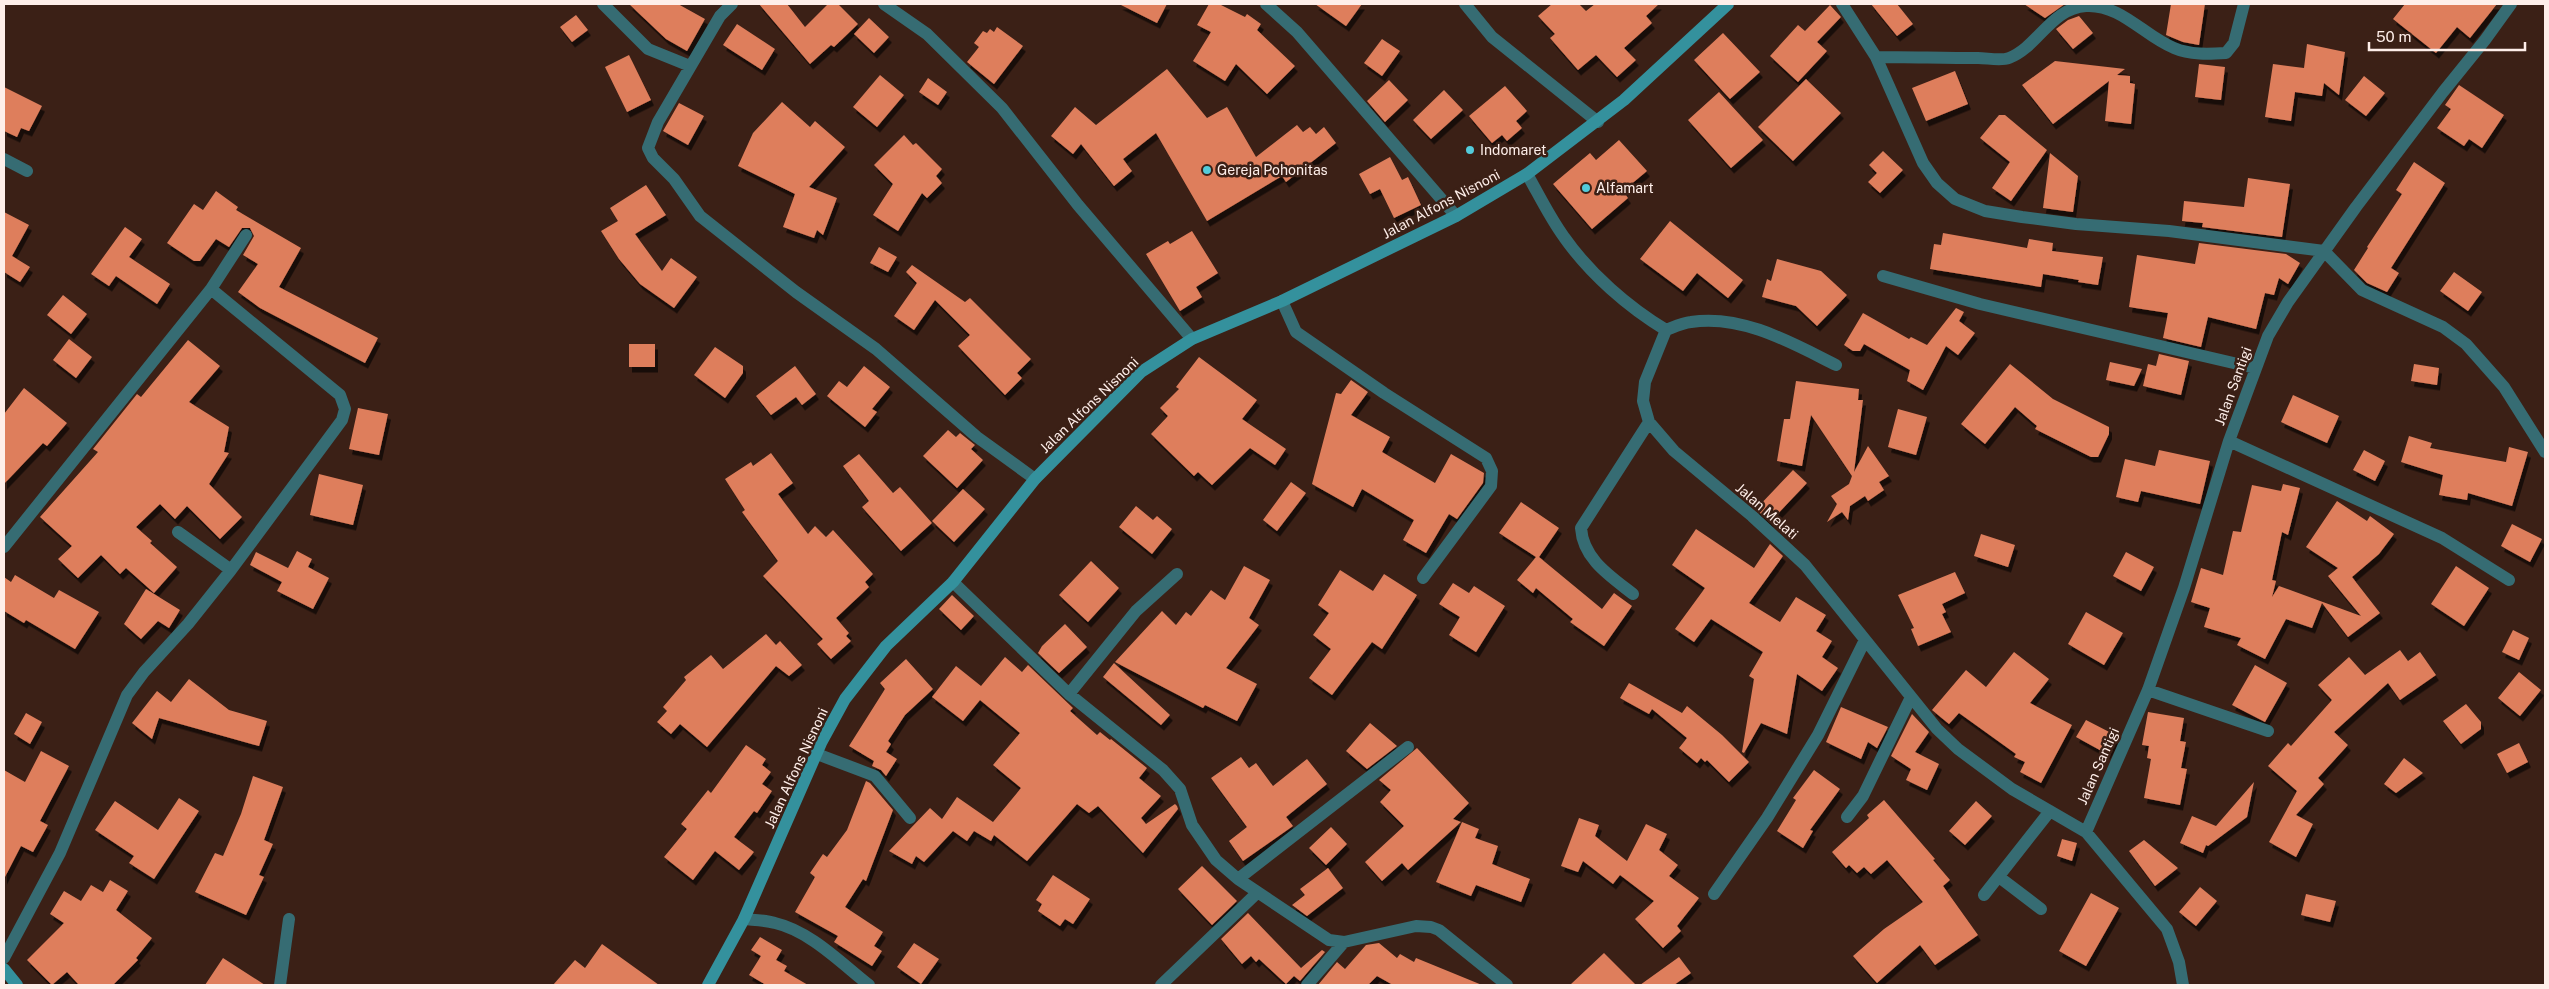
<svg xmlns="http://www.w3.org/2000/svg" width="2549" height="989" viewBox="0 0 2549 989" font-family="'Public Sans',sans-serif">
<defs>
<filter id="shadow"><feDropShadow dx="3" dy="5.5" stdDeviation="0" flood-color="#0009"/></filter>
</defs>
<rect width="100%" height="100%" fill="#3b2016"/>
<path fill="#de7e5c" filter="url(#shadow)" d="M629,4h49l27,15 -18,32 -21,-12z
M759,4h28l18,23 23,-23h10l20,20 -24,23 -3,-2 -21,19z
M1119,4h48l-10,19z
M1209,4h10l26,13 2,-3 14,10 -4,6 38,36 -28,28 -31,-30 -11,17 -32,-20 18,-29 -14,-7z
M1315,4h47l-16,22z
M1552,4h27l7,7 9,-7h64l-13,12 6,7 -28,25 12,12 -19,17 -21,-22 -18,15 -28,-32 5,-4 -17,-18z
M1871,4h26l16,20 -16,12z
M2024,4h41l-20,14z
M2171,4h34l-6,41 -16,-3 -17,-7z
M2405,4h92l-27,34 -13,-11 -21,26 -43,-34z
M1830,5l11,12 -24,25 10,9 -29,31 -28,-26 28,-31 7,6z
M576,15l12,15 -16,12 -12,-15z
M2079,16l14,17 -20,16 -17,-20 12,-9z
M869,18l20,19 -15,16 -20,-19z
M737,24l38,25 -13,21 -39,-25z
M997,27l26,19 -29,38 -27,-22 12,-15 -5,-4 9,-12 4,2 3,-4 4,3z
M1723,33l37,39 -30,27 -36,-39z
M1382,39l18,12 -18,25 -18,-13z
M2307,44l38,8 -6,43 -15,-12 -2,13 -27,-4 -4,29 -26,-4 8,-53 31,4z
M629,55l22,45 -24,12 -22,-45z
M2055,61l70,8 -8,6 13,1v7l5,1 -4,40 -26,-3 4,-40 -56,43 -31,-39z
M2199,64l26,3 -4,33 -26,-3z
M1167,69l40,49 20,-11 29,50 41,-32 6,7 7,-5 6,7 8,-7 12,16 -50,39 -4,-6 -75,45 -51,-88 -33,26 9,12 -18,15 -33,-42 -8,10 -22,-18 24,-29 21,18z
M1955,71l13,33 -42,17 -14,-33z
M880,75l24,20 -27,32 -24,-20z
M2364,76l21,17 -19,23 -21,-16z
M928,78l19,14 -9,13 -19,-13z
M1806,79l35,34 -48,48 -35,-34z
M1389,80l19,20 -23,22 -18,-21z
M2459,85l45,30 -22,33 -13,-9 -5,7 -27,-18 14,-19 -6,-4z
M1505,86l22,25 -11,10 6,7 -15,13 -5,-6 -10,8 -23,-27z
M4,87l38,19 -13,25 -8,-3 -4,9 -13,-6z
M1444,90l19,20 -32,29 -18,-19z
M1719,92l44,48 -32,28 -43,-48z
M782,102l28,25 5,-6 30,26 -36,40 28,11 -14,37 -6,-5 -3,8 -31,-11 12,-33 -57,-28 15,-33z
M679,103l25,13 -16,29 -25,-14z
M1999,115h6l42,35 -36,51 -19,-13 18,-26 -30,-24z
M904,135l9,10 3,-2 26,26 -6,7 6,7 -15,15 -5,-5 -24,38 -25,-16 20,-31 -19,-19z
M1619,140l28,31 -24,20 5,7 -36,31 -39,-45 37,-31 6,7z
M1883,151l20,19 -23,23 -12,-11 9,-9 -8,-8z
M2050,153l28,23 -5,36 -30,-4z
M1390,157l12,23 6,-3 13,28 -27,13 -14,-29 -10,5 -11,-20z
M2414,162l31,21 -54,85 8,5 -12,19 -20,-9 -13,-13 14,-22 -1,-1 35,-53 -6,-4z
M2248,178l42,6 -8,53 -80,-10 1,-4 -21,-2 2,-20 60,6z
M646,185l20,30 -31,19 27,37 9,-13 26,19 -23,31 -34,-24 -21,-25 -18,-28 17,-10 -8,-13z
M216,191l22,16 -2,3 65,38 -22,39 99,51 -13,25 -105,-55 -22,-16 20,-28 -15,-9 11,-19 -4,-8h-8l-13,19 -13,-8 -16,22h-6l-27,-18 27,-39 9,6z
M4,212l25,13 -17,31 18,11 -10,15 -16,-10z
M1670,221l73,59 -15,18 -31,-25 -14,18 -43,-32z
M125,227l17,12 -13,18 41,27 -13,20 -41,-28 -7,10 -18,-12z
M1192,231l26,42 -22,14 6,10 -22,14 -34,-57 22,-13 2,3z
M1943,233l84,15 2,-9 24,4 -1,8 51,6 -5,28 -20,-3 1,-2 -36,-6 -2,13 -111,-18 4,-25 7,1z
M2199,243l87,11 14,9 -12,21 -9,-6 -5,17 -9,-2 -9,36 -48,-12 -7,30 -38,-9 5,-25 -39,-6 8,-52 58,9z
M879,247l18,10 -9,15 -18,-9z
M1777,259l44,12 26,24 -30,31 -21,-20 -34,-9 5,-18 4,2z
M912,265l53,37 5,-4 61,61 -14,14 5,5 -17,17 -47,-49 12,-11 -35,-35 -21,30 -20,-14 23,-33 -11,-11z
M2454,272l28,20 -14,19 -28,-20z
M63,295l24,19 -16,20 -24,-19z
M1956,308l8,4 -5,9 16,12 -17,22 -12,-9 -23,44 -16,-9 3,-11 -46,-26 -4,7h-7l-9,-6 19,-32 46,26 2,-2 16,8z
M69,339l23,18 -16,21 -23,-18z
M188,340l32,26 -31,36 40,25 -5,25 5,1 -20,31 33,33 -22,22 -33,-33 -12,13 -15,-15 -24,23 16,14 -2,2 27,24 -23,26 -28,-25 -6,6 -19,-19 -23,23 -20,-19 14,-13 -32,-29 58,-65 -5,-3 44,-55 4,3z
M629,344h26v23h-26z
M715,347l28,19v7l-18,25 -31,-23z
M2159,354l30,7 -8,34 -38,-9 5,-22 8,2z
M1199,357l58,43 -15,19 44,30 -11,16 -25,-17 -38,37 -14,-13 -4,4 -43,-42 17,-18 -8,-8 19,-19 -3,-2z
M2110,362l32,7 -8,17 -28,-6z
M2010,364l43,35 56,28v7l-11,23h-7l-56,-28 2,-3 -22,-19 -30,37 -24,-20z
M2414,364l25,4 -2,17 -26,-4z
M795,366l21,28 -14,11 -6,-8 -25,18 -15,-19z
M864,366l26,21 -18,22 5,3 -12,15 -38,-31 12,-15 8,6z
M1351,380l17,12 -17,23 39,22 -8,15 53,31 16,-29 33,19 -1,10 -26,36 -8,-5 -23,39 -23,-13 11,-20 -52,-31 -9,18 -41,-23 24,-91 5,1z
M1796,381l63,8 -1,11h5l-9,72 14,-26 21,30 -10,6 5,8 -16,11 -3,-5 -15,10 -2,14 -6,-8 -15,10 10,-18 -6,-8 18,-12 3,-8 -41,-61 -9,51 -25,-5 7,-42h6z
M24,388l43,35 -20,23 -4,-3 -39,41v-70z
M2293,395l46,21 -12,27 -46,-21z
M358,408l30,6 -9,41 -30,-6z
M1898,409l29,8 -11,38 -28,-8z
M948,430l8,7 4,-4 15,12 -4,4 12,11 -26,28 -34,-32z
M2409,436l23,7 -2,5 76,14 3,-15 19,5 -16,54 -44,-13 -1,7 -28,-5 4,-20 -42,-13z
M2159,450l51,11 -10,43 -59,-13 -3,11 -22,-5 9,-38 30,7z
M2364,450l21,11 -10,20 -22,-11z
M771,453l22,30 -15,11 30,40 7,-8 11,11 7,-7 40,44 -8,8 4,5 -33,31 13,15 -3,3 5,5 -20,18 -14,-15 6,-5 -60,-63 15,-15 -36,-49 3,-2 -20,-31 26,-17 2,4z
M859,454l34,39 7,-6 32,36 -31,28 -39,-44 7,-6 -26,-35z
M1793,470l14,13 -37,39 -14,-13z
M319,474l44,11 -10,40 -43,-10z
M1291,482l15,11 -29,38 -14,-11z
M2283,484l17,4 -12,47 -6,-3 -10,48 4,1 -4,16 7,-11 82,30 -33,-40 10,-8 -32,-21 31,-46 30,20 3,-5 24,18 -15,20 -27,23 28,36 -32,24 -26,-34 -10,25 -26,-9 -21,40 -28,-14 4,-7 -37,-11 6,-19 -19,-6 10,-34 22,7 10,-44 8,1 11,-47 29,6z
M963,489l22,20 -31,33 -22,-21z
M1521,502l38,26 -20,29 63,52 12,-16 18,13 -28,40 -34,-24 3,-3 -37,-31 -3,5 -16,-13 19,-23 -37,-24z
M1136,506l17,14 4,-4 15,13 -20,25 -33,-27z
M2512,524l30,15 -12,23 -29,-16z
M1696,529l58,39 16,-24 13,12 -34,47 31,19 16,-25 30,18 -10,16 16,10 -10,16 16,11 -16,23 -25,-17 -10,60 -26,-11 -17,30 -2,-1 12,-73 -5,-3 14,-24 -52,-33 -17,23 -19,-13 30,-41 -33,-23z
M1981,534l34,11 -7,22 -34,-11z
M297,551l15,8 -4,8 21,11 -16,31 -36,-18 5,-9 -32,-17 6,-13 32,16z
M2126,552l28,15 -13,24 -28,-15z
M1091,561l28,27 -31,34 -29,-27z
M1244,566l26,14 -21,38 10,7 -33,43 31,16 -20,37 -32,-16 -2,3 -88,-46 47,-51 14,14 10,-13 5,4 20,-26 14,10z
M2456,566l33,22 -25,38 -33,-22z
M1340,570l33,21 11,-17 33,21 -35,54 -10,-7 -40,53 -23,-17 22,-29 -18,-14 16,-22 -11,-8z
M1955,572l10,21 -23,11 4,8 -4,2 9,18 -33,14 -7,-17 3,-1 -16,-33z
M15,575l39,23 5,-8 40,22 -24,37 -49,-29 -2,3 -20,-12v-34l7,5z
M1453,583l16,10 5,-7 31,20 -29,46 -27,-17 11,-18 -21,-13z
M146,589l34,21 -11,18 -11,-7 -17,18 -17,-15z
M952,595l22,21 -13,14 -22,-21z
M2086,612l37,21 -19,32 -36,-21z
M1065,624l22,23 -28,26 -21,-20 4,-7z
M2513,630l16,8 -10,22 -17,-8z
M766,634l10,11 4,-4 22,24 -13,11 -13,-10 -69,81 -27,-23 -9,10 -14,-12 10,-11 -4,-4 23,-27 -2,-3 27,-22 12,14z
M2400,650l8,11 12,-9 16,23 -36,25 -12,-17 -54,49 14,13 -30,33 6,6 -28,31 17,9 -17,33 -27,-15 28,-51 -29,-25 20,-23 3,3 41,-46 -14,-15 31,-28 16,18z
M2014,652l35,27 -19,24 42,22 -31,58 -21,-11 5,-10 -11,-5 2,-3 -57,-41 -10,11 -17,-14 34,-40 20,17z
M1005,657l17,15 6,-7 45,43 -3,3 27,24 3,-3 10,8 1,-1 36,29 -8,10 22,18 -20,22 5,6 29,-20 2,2 1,3 -35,44 -45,-47 -9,7 -12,-9 -50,57 -33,-26 -3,6 -17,-10 -7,10 -14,-10 -29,31 -8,-6 -4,8 -23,-13 41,-43 12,11 15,-22 36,25 28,-34 -28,-23 27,-32 -40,-33 -17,21 -31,-24 24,-31 25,20z
M906,659l27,30 -28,26 -17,26 3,3 -5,8 11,7 -11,17 -5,-6 -9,-4 2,-5 -25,-15 36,-57 -5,-6z
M1114,663l56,52 -9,10 -58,-48z
M2255,665l32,18 -22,39 -33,-17z
M2519,672l22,18 -21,26 -22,-18z
M189,679l40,31 38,11 -8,25 -100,-28 -7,21 -20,-16 25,-32 14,11z
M1629,683l53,30 5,-7 35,29 27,27 -20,20 -22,-22 -2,2 -4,-4 -4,5 -18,-15 8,-10 -35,-29 -3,5 -29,-16z
M2466,704l15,18v7l-20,15 -18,-23z
M1841,707l47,20 -11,21 -9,-6 -7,17 -35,-17z
M2148,712l36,6 -4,23 6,1 -5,26 6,1 -7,36 -36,-7 7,-39 -4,-1 2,-12 -7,-1z
M26,713l16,9 -12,22 -16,-10z
M1912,714l17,18 -14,20 24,12 -12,26 -21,-10 5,-11 -20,-13z
M2086,720l31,16 -10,18 -31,-17z
M1370,723l27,23 -30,23 -21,-18z
M2519,743l9,19 -21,11 -10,-19z
M746,745l20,14 -4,6 9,7 -9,12 10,7 -15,22 -3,-2 -20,26 20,15 -15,18 -24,-19 -22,29 -29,-23 23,-28 -6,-5 27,-34 3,3z
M1417,748l52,55 -16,16 8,3 -53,48 -6,-7 -20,18 -17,-19 39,-36 -24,-24 11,-12 -12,-10z
M41,751l28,15 -29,55 8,4 -15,27 -12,-6 -17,33v-109l21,12z
M1241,757l8,11 7,-5 17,23 34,-27 20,25 -41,33 7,9 -50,35 -14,-20 18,-14 -36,-49z
M2404,758l19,15 -27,20 -12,-9z
M1814,770l26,19 -30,41 3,1 -10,17 -26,-17 19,-31 -3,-2z
M253,776l30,11 -19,53 9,4 -14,31 5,2 -18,38 -51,-23 20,-39 8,3 18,-42z
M866,781l4,2 23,27 -27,71 -3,-2 -18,28 38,25 -9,14 8,5 -10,15 -38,-24 4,-6 -43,-24 20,-35 -5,-4 13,-19 4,3 20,-27z
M2254,782l-7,35 -39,29 -2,-1 -3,8 -23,-10 12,-27 24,10z
M179,798l20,13 -45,68 -25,-16 5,-7 -39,-26 20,-29 43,29z
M1884,800l51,59 -2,1 17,20 -7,6 35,49 -43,30 -15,-20 -43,38 -24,-27 31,-27 39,-27 -36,-42 -16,14 -7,-7 -7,6 -8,-8 -3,3 -14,-16 37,-34 -2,-3z
M1976,801l16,15 -27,29 -16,-14z
M1579,818l20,7 -4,11 32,25 19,-37 21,10 -8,16 19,15 -9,11 30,22 -22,28 4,5 -18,17 -28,-29 19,-18 -34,-26 -7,9 -30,-23 -5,11 -17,-6z
M1462,822l17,7 -4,9 23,8 -6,18 38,15 -9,23 -45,-17 -5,11 -35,-14z
M1331,827l16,17 -21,21 -17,-17z
M2062,839l15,4 -5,18 -15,-5z
M2144,840l34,28 -23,18 -26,-35z
M1202,866l35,35 -25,24 -34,-36z
M1328,868l15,20 -36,28 -15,-11 13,-10 -5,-6z
M1053,875l37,24 -17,25 -8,-5 -5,7 -22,-15 4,-7 -6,-4z
M110,880l18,11 -12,19 36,28 -16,20 2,2 -25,25h-34l-12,-13 -15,13 -25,-25 37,-37 -14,-9 14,-23 17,10 10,-16 12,7z
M2200,887l17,14 -21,25 -17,-14z
M2091,893l28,15 -33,58 -27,-15z
M2306,894l30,7 -6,21 -29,-7z
M1248,913l53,55 21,-18 3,2 -25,29 -6,-5 -8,8 -27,-25 -3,3 -5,-6 -9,8 -21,-25z
M760,937l22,13 -6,10 11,6 -3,5 24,14h-42l-17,-10 12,-19 -10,-6z
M914,943l25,16 -18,25 -24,-17z
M1379,943l18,15 3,-4 14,8 2,-4 66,27h-89l-16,-9 -9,9h-50l19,-23 8,7 21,-24z
M602,944l57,41h-106l22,-25 10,8z
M1604,953l32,32h-66z
M1679,957l12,16 -17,12h-34z
M223,958l42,27h-60z"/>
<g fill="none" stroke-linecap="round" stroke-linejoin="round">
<path stroke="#366c73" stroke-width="12" d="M603,4l45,45 42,17
M732,4l-12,12 -62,106 -10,26 5,10 21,21 26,37 96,76 80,57 101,88 58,42
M884,4l43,30 75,74 76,97 114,134
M1266,4l31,28 159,184
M1465,4l27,33 106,85
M1842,4l34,53 47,106 14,20 18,16 30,12 37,6 54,7 93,7 155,20 38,39 81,37 23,17 38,43 41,65
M1876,57c34,0 68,1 102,1 9,0 23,3 31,0 29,-11 42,-50 77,-52 35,-2 58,30 88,42 16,7 35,6 52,5l8,-10 10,-39
M4,159l23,12
M1527,174c12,21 23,44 37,63 26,37 64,70 102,93l-21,52 -2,19 6,21 25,29 78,65 53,49 132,164 21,20 54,40 74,43 81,97 12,33 4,23
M1883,276l97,28 275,64
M1282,301l14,31 88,61 102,65 6,13 -1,15 -68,92
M1666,330c8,-3 16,-7 25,-8 51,-8 101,21 145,43
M2229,441l213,97 67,42
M178,532l53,38
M4,547l207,-258 35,-54
M953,582l116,112 94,76 17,19 12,36 24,35 22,19 170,-132
M1633,594c-23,-18 -50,-35 -52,-66l68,-106
M2148,690l120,41
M1069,694l67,-83 41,-37
M817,754l58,22 35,42
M1847,817l16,-21 48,-99
M2086,832l62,-142 36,-102 45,-147 39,-105 20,-34 68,-95 87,-115 42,-52 26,-36
M1999,877l42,32
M1238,879l91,61 15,2 72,-16 15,1 8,3 68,55
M1714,894l53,-76 51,-83 47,-95
M1984,895l66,-84
M744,919c10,1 21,1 31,4 35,8 66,40 94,62
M4,958l56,-105 67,-158 17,-23 44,-48 43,-54 111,-150 3,-11 -5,-14 -129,-106
M280,985l9,-66
M1161,985l96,-92
M1307,985l37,-43"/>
<path stroke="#34919d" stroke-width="12" d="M4,969l13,16
M708,985l36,-66 77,-176 24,-44 41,-53 67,-64 82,-103 106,-107 51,-33 90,-38 174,-85 71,-42 97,-74 104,-96"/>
</g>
<g fill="#53cbda" stroke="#3b2016" stroke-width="2">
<circle cx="1470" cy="150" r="5"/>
<circle cx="1207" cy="170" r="5"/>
<circle cx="1586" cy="188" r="5"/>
</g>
<g text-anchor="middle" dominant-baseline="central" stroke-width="5" stroke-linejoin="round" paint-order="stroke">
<g font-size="14" fill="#feeee9" stroke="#3b2016" text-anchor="start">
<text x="1480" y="150">Indomaret</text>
<text x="1217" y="170">Gereja Pohonitas</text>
<text x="1596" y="188">Alfamart</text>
</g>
<g font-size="14" fill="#feeee9" stroke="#3b2016">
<text transform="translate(1441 204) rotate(-28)">Jalan Alfons Nisnoni</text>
<text transform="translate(2233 386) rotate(-70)">Jalan Santigi</text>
<text transform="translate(1089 405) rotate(-44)">Jalan Alfons Nisnoni</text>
<text transform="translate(1767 511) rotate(41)">Jalan Melati</text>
<text transform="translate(2098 766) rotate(-66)">Jalan Santigi</text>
<text transform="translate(796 768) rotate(-65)">Jalan Alfons Nisnoni</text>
</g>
</g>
<rect width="2549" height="989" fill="none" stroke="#feeee9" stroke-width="10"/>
<path d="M2369 42v8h156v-8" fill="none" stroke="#feeee9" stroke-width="2.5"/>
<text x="2376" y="42" font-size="15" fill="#feeee9" stroke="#3b2016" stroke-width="4" paint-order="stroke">50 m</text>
</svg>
